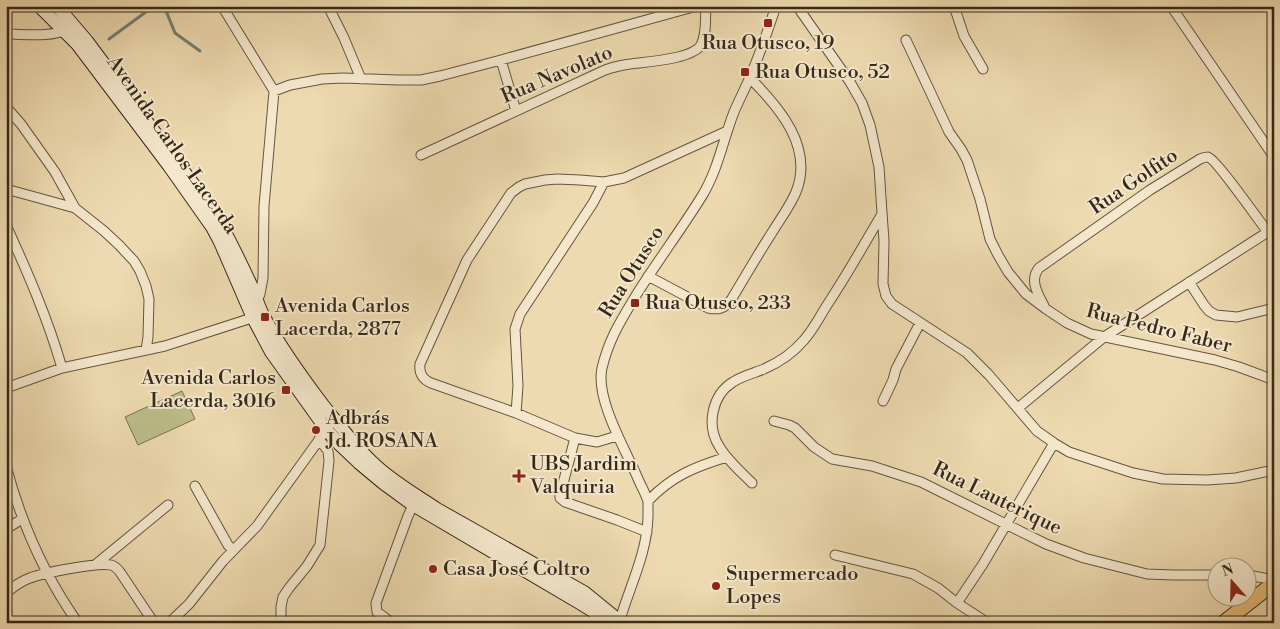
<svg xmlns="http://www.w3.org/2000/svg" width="1280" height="629" viewBox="0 0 1280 629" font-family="'Libre Bodoni',serif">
<rect width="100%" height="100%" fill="#eedab0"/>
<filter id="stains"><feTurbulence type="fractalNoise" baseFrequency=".004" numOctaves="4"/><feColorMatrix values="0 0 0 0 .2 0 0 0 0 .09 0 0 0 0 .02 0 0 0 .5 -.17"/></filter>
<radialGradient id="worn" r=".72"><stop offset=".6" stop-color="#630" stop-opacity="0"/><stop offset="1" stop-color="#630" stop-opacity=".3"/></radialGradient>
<path fill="#bcbe89" stroke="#797451" d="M182,391l13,28 -57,26 -13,-28z"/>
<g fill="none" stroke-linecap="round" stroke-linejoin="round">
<path stroke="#738075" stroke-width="3" d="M164,6l11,27 25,18
M109,39l45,-33"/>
<g stroke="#64553f" stroke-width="11">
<path id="minor" d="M222,6l52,85 -10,115 -1,72 -3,16 -3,8
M328,6l16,32 17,41
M797,6l53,76 12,21 8,22 9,42 3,46 2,28 -1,43 3,12 6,8 75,49 22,22 48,56 17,12 15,9 64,21 30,6 44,1 29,-2 38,-8
M954,6l10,30 19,33
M1171,6l103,151
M6,34c19,0 44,4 62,-5
M906,40l43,92 12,17 6,11 13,39 10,40 8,16 10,17 18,22 20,15 21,14 24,11 124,26 24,7 35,13
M501,60l15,51
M274,91l16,-6 32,-6 21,-1 55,2h23l19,-4 61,-16 196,-54
M6,107l15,17 34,48 20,36 29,23 15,14 15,16 6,10 6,15 3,13 -1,38 -2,13
M421,155l184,-85c6,-2 12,-4 19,-5 17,-3 68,-5 77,-20 6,-11 4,-27 5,-39
M6,189l69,19
M6,225c21,46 42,94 56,143
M648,276l60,32c10,2 16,1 23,-8 14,-23 27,-46 42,-69 8,-13 17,-25 23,-39 18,-45 -17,-85 -46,-114
M1189,282l15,23 5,6 7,4 21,2 33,-8
M1044,306c-6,-12 -15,-26 -5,-38l111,-78 50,-31c2,-1 6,-2 8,-2 8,2 51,64 60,75
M6,388l56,-20 103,-22 93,-30
M883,401l10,-21 3,-11 24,-46
M1018,408l86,-71 170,-109
M516,413l2,-27 -3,-57 5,-15 73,-111 11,-21
M774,421l15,4 6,3 19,19 18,12 40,7 49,16 125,62 38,14 63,16 26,1h45
M617,436l-20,6 -22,-4 -59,-25 -85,-30c-9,-4 -12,-10 -11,-19l47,-104 44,-67 8,-6 6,-3 20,-4 12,-1 23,1 24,2 20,-4 103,-47
M575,438l-15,57v3l5,4 52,18 30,12
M6,466c15,56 38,109 72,157
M752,483c-12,-12 -25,-23 -33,-37 -13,-21 -7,-51 14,-64 9,-6 21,-9 31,-13 16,-7 29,-16 40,-29 10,-11 17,-26 25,-38 19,-29 36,-59 53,-88
M195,486l33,59 5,5
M648,501c24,-25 46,-34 79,-44
M6,529l16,-10
M835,555l78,19 25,14 19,15 31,20
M95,565l73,-60
M1248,575l26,5
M6,593c7,-6 15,-12 24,-15 13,-5 68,-16 81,-13 4,1 6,3 9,7l34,51
M957,603l26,-39 71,-121
M169,623l20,-19 34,-43 34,-35 72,-100
M281,623v-16l2,-10 6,-9 18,-22 13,-21 9,-84 -1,-10 -9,-12
M392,623l-15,-11 -1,-9 32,-87 5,-11
M619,623c10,-35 28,-69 29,-106 0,-4 0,-10 0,-15 -1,-6 -6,-14 -9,-21 -12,-29 -44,-81 -37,-113 7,-29 18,-46 33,-71 21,-34 46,-67 67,-101 16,-26 21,-56 32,-84 5,-12 11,-23 16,-35 10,-23 18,-47 26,-71"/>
</g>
<g stroke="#362919" stroke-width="14">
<path id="secondary" d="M39,6l38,38 92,122 43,61 8,15 33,76 18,34 55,77 14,16 19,18 24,20 30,22 165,97 34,21
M57,6l30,35 124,167c16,25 28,51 40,77 4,10 7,19 11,28 17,33 39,63 61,92 16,20 31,40 49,57 19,19 43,32 65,47l147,83 38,31"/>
</g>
<g stroke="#362919" stroke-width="16">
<path id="primary" d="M1223,623l51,-40"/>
</g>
<use href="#minor" stroke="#f4e7cc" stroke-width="9"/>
<use href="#secondary" stroke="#f4e7cc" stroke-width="12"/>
<use href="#primary" stroke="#e7bd78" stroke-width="14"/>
</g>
<g fill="#8f2418" stroke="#f4e7cc" stroke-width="2">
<rect x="763" y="18" width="10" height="10" rx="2.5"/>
<rect x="740" y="67" width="10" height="10" rx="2.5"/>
<rect x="630" y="298" width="10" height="10" rx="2.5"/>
<rect x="260" y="312" width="10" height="10" rx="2.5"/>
<rect x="281" y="385" width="10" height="10" rx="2.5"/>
<circle cx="316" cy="430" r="5"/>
<path d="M516.5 468.5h5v5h5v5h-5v5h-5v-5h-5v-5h5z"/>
<circle cx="433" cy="569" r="5"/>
<circle cx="716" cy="586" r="5"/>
</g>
<g text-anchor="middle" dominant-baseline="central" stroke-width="4" stroke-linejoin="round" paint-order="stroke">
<g font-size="20" fill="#362919" stroke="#f4e7cc" text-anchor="start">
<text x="768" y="43" text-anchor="middle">Rua Otusco, 19</text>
<text x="755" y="72">Rua Otusco, 52</text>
<text x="645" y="303">Rua Otusco, 233</text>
<text x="275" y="306">Avenida Carlos<tspan x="275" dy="23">Lacerda, 2877</tspan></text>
<text x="276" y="378" text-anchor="end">Avenida Carlos<tspan x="276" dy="23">Lacerda, 3016</tspan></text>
<text x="326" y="418">Adbrás<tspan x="326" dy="23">Jd. ROSANA</tspan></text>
<text x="530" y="464">UBS Jardim<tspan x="530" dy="23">Valquiria</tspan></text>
<text x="443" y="569">Casa José Coltro</text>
<text x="726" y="574">Supermercado<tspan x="726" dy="23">Lopes</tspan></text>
</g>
<g font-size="20" fill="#362919" stroke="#f4e7cc">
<text transform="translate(557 75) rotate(-23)">Rua Navolato</text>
<text transform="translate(172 145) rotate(55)">Avenida Carlos Lacerda</text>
<text transform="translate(1134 182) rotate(-34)">Rua Golfito</text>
<text transform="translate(632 272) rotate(-58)">Rua Otusco</text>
<text transform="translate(1159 329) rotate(14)">Rua Pedro Faber</text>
<text transform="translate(997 499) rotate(26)">Rua Lauterique</text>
</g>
</g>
<rect width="1280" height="629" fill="none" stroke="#eedab0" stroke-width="25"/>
<rect x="8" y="8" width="1265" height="614" fill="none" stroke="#362919" stroke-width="2.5"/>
<rect x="12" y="12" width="1255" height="604" fill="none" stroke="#362919"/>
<g transform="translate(1232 582) rotate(340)"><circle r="24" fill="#f4e7cc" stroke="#a89b84"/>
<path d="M0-4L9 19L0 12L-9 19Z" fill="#8f2418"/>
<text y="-8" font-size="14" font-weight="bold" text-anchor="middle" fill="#362919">N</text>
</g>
<rect width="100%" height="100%" filter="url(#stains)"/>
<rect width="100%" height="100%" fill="url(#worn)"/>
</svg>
